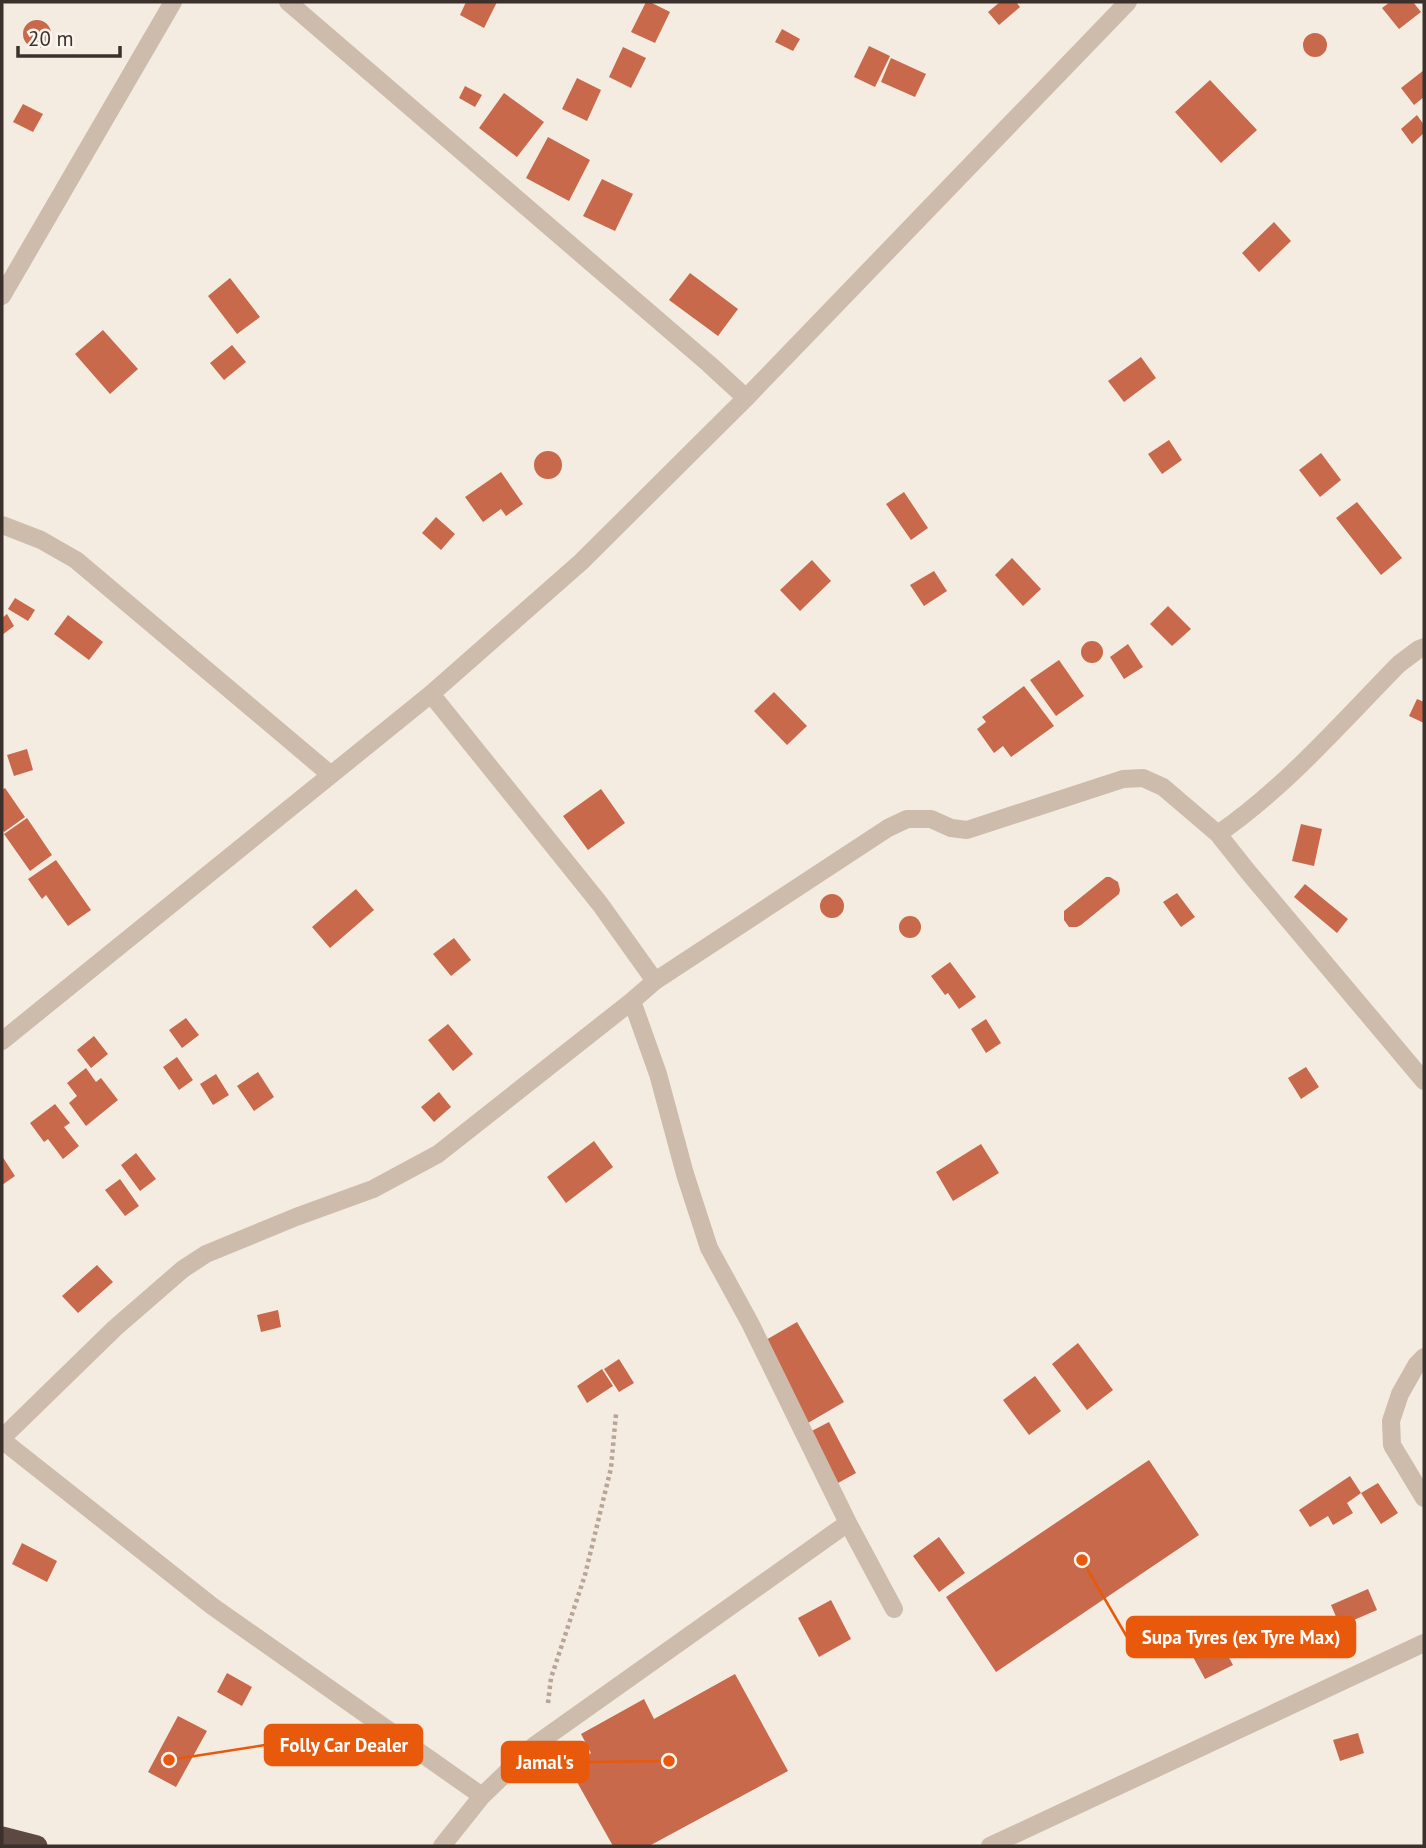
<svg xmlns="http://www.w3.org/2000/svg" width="1426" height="1848" viewBox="0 0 1426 1848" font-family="'PT Sans',sans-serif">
<rect width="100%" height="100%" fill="#f4ebe1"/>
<path fill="#c8694b" d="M466,2h31l-13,26 -24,-13z
M646,2h4l20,10 -15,31 -24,-11z
M1000,2h16l4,5 -21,18 -11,-13z
M1390,2h23l8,10 -22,17 -17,-21z
M23 34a14 14 0 1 1 28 0a14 14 0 1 1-28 0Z
M782,29l18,10 -7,12 -18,-9z
M1303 45a12 12 0 1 1 24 0a12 12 0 1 1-24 0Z
M869,46l21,10 -15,31 -21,-10z
M623,47l23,11 -15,30 -22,-11z
M891,58l35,16 -11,23 -34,-15z
M1424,70v27l-10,8 -13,-17z
M577,78l24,12 -14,31 -25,-12z
M1210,80l47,50 -36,33 -46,-51z
M465,86l17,9 -7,12 -16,-9z
M504,93l40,29 -27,35 -38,-29z
M23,104l20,10 -10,18 -20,-10z
M1417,115l7,10v8l-12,11 -11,-15z
M548,137l42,23 -21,41 -43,-23z
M602,179l31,15 -18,37 -32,-15z
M1274,222l17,19 -32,31 -17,-19z
M690,273l48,36 -20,27 -49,-36z
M230,278l30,39 -23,17 -29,-38z
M103,330l35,39 -28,25 -35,-40z
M232,345l14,17 -22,18 -14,-17z
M1141,357l15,21 -32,24 -16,-21z
M1169,440l13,20 -20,14 -14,-20z
M534 465a14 14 0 1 1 28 0a14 14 0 1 1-28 0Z
M1321,453l20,27 -21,17 -21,-27z
M501,472l22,32 -17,12 -5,-7 -18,13 -18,-25z
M904,492l24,36 -17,12 -25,-36z
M1357,502l45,56 -21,17 -45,-57z
M436,517l19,17 -14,16 -19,-17z
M1012,558l29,31 -18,17 -28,-31z
M812,560l19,21 -31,30 -20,-21z
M934,571l13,20 -23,15 -14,-21z
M15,598l20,12 -7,11 -20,-12z
M1168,606l23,23 -19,17 -22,-22z
M7,614l7,12 -12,9v-17z
M68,615l35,27 -14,18 -35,-26z
M1081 652a11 11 0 1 1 22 0a11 11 0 1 1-22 0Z
M1128,644l15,23 -19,12 -14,-22z
M1059,660l25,36 -28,20 -26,-36z
M1024,686l30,40 -43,31 -8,-11 -9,7 -17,-24 9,-7 -4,-5z
M774,692l33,34 -20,19 -33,-34z
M1417,699l7,3v21l-15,-7z
M27,749l6,21 -19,6 -7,-21z
M5,788l20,29 -21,15 -2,-4v-38z
M601,789l24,34 -37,27 -25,-34z
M27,818l25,37 -22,16 -26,-37z
M1301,824l21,5 -8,37 -22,-5z
M56,860l35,50 -23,16 -22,-31 -4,4 -14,-20z
M1106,877h4l8,5 2,8 -1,4 -38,31 -4,2h-8l-5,-7v-9z
M1305,884l43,35 -11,14 -43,-36z
M356,889l18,21 -44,38 -18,-21z
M1177,893l18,24 -14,10 -18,-25z
M820 906a12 12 0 1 1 24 0a12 12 0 1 1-24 0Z
M899 927a11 11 0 1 1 22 0a11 11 0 1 1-22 0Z
M454,938l17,22 -20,16 -18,-22z
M950,962l26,35 -17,12 -11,-16 -3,2 -14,-19z
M186,1018l13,17 -17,13 -13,-18z
M986,1019l15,24 -15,10 -15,-24z
M448,1024l25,30 -20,17 -25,-31z
M94,1036l14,18 -17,14 -14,-18z
M177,1057l16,23 -14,10 -16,-23z
M1306,1067l13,20 -18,12 -13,-21z
M86,1068l10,14 5,-4 17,22 -32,26 -17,-23 8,-7 -10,-13z
M258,1072l16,25 -20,14 -17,-25z
M216,1074l13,21 -16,10 -13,-21z
M439,1092l12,15 -17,15 -13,-15z
M55,1104l15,19 -6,4 15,19 -16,13 -15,-20 -4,3 -14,-19z
M594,1141l19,26 -47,36 -19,-26z
M981,1144l18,29 -46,28 -17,-29z
M136,1153l20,26 -16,12 -19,-26z
M2,1156l13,20 -13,9z
M120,1179l19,27 -14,10 -20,-26z
M97,1265l16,17 -35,31 -16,-17z
M278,1310l3,17 -20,5 -4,-17z
M797,1322l47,80 -43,25 -47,-80z
M1078,1343l35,47 -26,20 -35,-46z
M619,1359l15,24 -15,9 -15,-23z
M602,1369l11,17 -26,17 -10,-17z
M1035,1376l26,35 -32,24 -26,-35z
M829,1422l27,51 -27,15 -27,-52z
M1149,1460l50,75 -203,137 -50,-75z
M1350,1476l11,17 17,-10 20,30 -17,11 -20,-31 -14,10 6,10 -20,12 -5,-9 -18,11 -11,-17z
M939,1537l26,36 -26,19 -26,-36z
M22,1543l35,18 -10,21 -35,-18z
M1368,1589l9,21 -37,16 -9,-21z
M831,1600l20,39 -32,18 -21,-39z
M1213,1629l20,36 -28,14 -19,-35z
M227,1673l25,14 -10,19 -25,-14z
M735,1674l53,97 -139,75h-36l-45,-80 23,-13 -10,-19 63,-35 10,20z
M178,1716l29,15 -31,56 -28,-15z
M1358,1733l6,20 -24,8 -7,-21z"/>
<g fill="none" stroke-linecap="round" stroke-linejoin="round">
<path stroke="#b9a596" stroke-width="4.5" stroke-dasharray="3.5 3.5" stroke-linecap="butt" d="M548,1703l3,-25 34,-103 26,-107 5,-54"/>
<path stroke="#cdbbac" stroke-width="18" d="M288,2l421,362 37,34
M2,296l171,-294
M2,525l39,15 35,20 255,215
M431,694l169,210 55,77
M1218,834c68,-47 123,-111 181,-170l20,-15 5,-2
M632,1001l26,73 27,100 24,74 41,75 98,200 46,86
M2,1041l429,-347 150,-132 165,-164 382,-396
M1424,1357l-7,7 -17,30 -9,27 1,24 32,53
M2,1438l113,-110 68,-59 23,-15 90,-37 77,-28 65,-35 194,-153 23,-20 233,-153 19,-9h24l20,9 16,2 156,-51 20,-1 20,9 55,47 31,39 175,208
M2,1440l210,166 270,190
M442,1846l40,-50 53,-51 313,-222
M990,1846l434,-203"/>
<path stroke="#5c4a42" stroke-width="21" d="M2,1837l35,9"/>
</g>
<path fill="none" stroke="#e8590c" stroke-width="2.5" d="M1082 1560L1127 1637M169 1760L265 1745M669 1761L588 1762"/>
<g fill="#e8590c" stroke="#fbf5ee" stroke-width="2.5">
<circle cx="1082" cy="1560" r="7"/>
<circle cx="169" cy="1760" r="7"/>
<circle cx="669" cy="1761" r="7"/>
</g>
<g fill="#e8590c" stroke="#e8590c" stroke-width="2.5">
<rect x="1127" y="1617" width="228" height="40" rx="7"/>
<rect x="265" y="1725" width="157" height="40" rx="7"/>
<rect x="502" y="1742" width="86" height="40" rx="7"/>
</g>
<g font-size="19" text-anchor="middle" font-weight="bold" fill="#fff">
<text x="1241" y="1644">Supa Tyres (ex Tyre Max)</text>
<text x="344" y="1752">Folly Car Dealer</text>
<text x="545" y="1769">Jamal's</text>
</g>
<rect width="1426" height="1848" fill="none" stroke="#3b302b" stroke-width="7"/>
<path d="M18 46v10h102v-10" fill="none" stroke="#3b302b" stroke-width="3.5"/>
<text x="28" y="46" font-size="21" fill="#3b302b" stroke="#fbf5ee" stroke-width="5" paint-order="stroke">20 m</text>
</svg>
